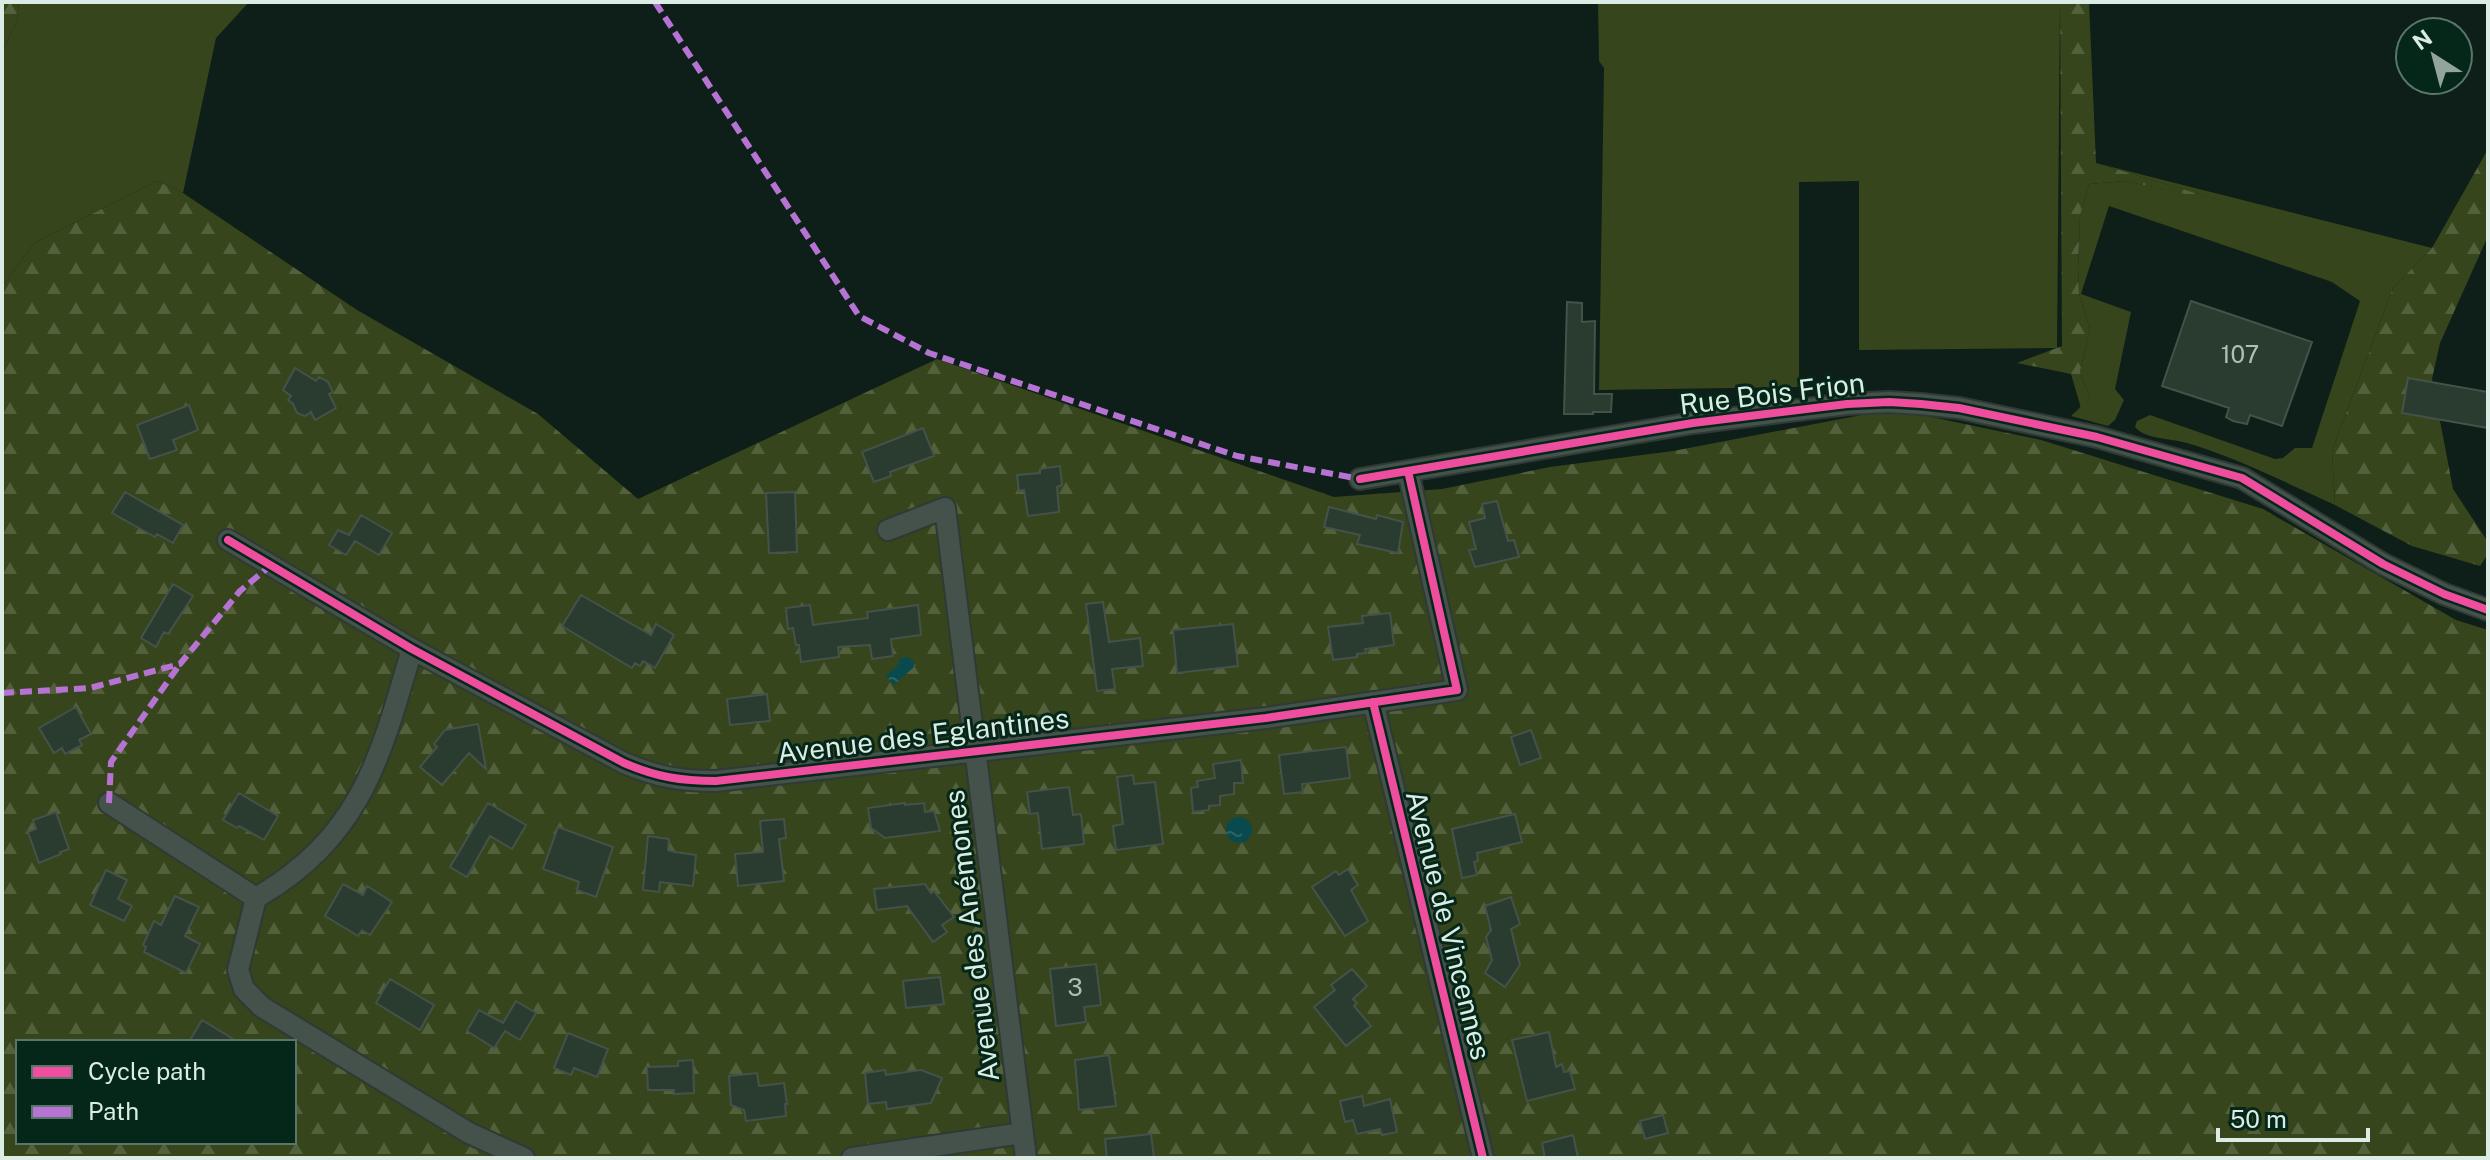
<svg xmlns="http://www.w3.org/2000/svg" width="2490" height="1160" viewBox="0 0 2490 1160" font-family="'Public Sans',sans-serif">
<defs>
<pattern id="forest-firs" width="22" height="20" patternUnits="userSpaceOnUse" patternTransform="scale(2)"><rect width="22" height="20" fill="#36451b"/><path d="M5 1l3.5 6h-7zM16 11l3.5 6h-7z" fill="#52603c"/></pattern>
<pattern id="water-ripples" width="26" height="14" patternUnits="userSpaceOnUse" patternTransform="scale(2)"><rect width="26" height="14" fill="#084a4d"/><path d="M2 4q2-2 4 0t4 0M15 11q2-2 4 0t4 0" fill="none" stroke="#2b6466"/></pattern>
</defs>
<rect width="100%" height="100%" fill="#0d1f18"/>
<path fill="#36451b" d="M19,2h230l-33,36 -33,155 -26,-12 -123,62 -32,44v-236l15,-30z
M1598,2h462l-3,346 -198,2v-169l-60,1v205l-200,3 5,-322 -5,-7z
M2096,163l336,85 -39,40 -61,163 3,54c-49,-22 -97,-47 -148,-62 -16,-5 -41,-3 -52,-16l2,-6 13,-6 125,44 8,-1 12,-10h17l48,-147 -28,-19 -223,-76 -28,88 50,18 -16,77 9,11 -9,20 -7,6 -37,-10 19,-18 -10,-26 10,-43 -11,-35 -1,-25 2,-53 9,-32 36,-3 93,19z"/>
<path fill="url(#forest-firs)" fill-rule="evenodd" d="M2,2h17l-2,19 -15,30z
M2060,2h29l7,161 136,41 -107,-23 -36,3 -9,32 -2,53 1,25 11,35 -10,43 10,26 -9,10 -10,-34 -54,-11 45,-17z
M2488,149v87l-48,107 -8,36 21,110 35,53v12l-8,12 -68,-20 -77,-41 -3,-54 61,-163 39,-40z
M157,181l26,12 174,117 181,104 100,85 299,-140 397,138 108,-8 108,-22 123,-16 220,-42 148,31 222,69 193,111 32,10v528h-2486v-871l32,-44zM18,1042h276v100h-276z"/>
<path fill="url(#water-ripples)" d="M909,657l7,8 -22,20 -8,-9 12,-11 2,-7z
M1226 830a13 13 0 1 1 26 0a13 13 0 1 1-26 0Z"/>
<path fill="#293c2f" stroke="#45524a" stroke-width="2" d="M2191,301l121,41 -30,84 -32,-11 -3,9 -14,-3 -7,-4 3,-9 -67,-22z
M1567,302l15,1v19l13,-1 -1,73h18l-1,18h-18v2h-29z
M295,368l21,13 3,-4 9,5 5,10 -4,2 7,14 -21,12 -4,-8 -6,4 -8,-3 -4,-9 -5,-4 3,-4 -8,-6z
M2408,378l80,14v36l-86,-15z
M189,405l9,25 -25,10 4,10 -27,9 -13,-34z
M923,428l11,28 -44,16 1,4 -17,6 -12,-30z
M1060,466l2,19 -5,2 2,25 -31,4 -4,-26 -5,1 -2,-16 23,-2v-4z
M125,492l58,33 -10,18 -16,-9 -2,3 -43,-24z
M795,492l2,60 -28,1 -3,-60z
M1497,501l11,40 6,-1 5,17 -44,10 -6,-17 7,-1 -7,-27 16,-4 -3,-14z
M1329,507l47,12 1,-4 26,7 -5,31 -41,-9 3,-9 -36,-8z
M361,515l31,18 -13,22 -24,-14 -9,14 -17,-10 9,-15 11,5z
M173,584l20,12 -25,38 -4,-2 -8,15 -15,-9z
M581,595l70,40 5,-11 18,11 -19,33 -12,-7 -3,5 -5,-3 -3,5 -70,-42z
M1103,602l6,40 31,-4 3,28 -31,3 3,20 -18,2 -11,-87z
M810,605l3,20 55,-7 -1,-6 51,-7 3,30 -30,4 2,17 -21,3 -2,-14 -32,2 1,10 -38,5 -2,-17h-3l-3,-17 -5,1 -2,-21z
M1390,613l4,32 -29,4 1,4 -9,1v3l-24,3 -5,-33 35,-4 -1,-7z
M1233,624l5,42 -61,7 -4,-43z
M767,694l3,27 -40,4 -3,-26z
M76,707l15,27 -12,6 3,5 -17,9 -3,-6 -8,5 -15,-25z
M478,724l8,45 -17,-16 -27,32 -22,-18 17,-20 -3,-3 11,-14z
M1531,730l10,28 -21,7 -9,-28z
M1346,747l4,31 -48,6 1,8 -19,2 -5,-39z
M1241,760l2,23h-9v11l-14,2v9l-11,1v4l-16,2 -2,-24 7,-1 -1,-6 18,-3 -2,-14z
M1133,775l1,9 21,-2 8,62 -47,6 -3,-24 10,-2 -6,-47z
M1069,787l4,28 8,-1 3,30 -42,5 -4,-36 -8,1 -3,-22z
M239,793l39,23 -14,24 -25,-14 -2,2 -14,-8z
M488,803l38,22 -14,24 -22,-13 -23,41 -17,-10z
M905,803v2l19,-2 1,9 9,-1 6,20 -55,7 -14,-10 -3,-20z
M56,812l13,37 -9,3 1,2 -22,9 -11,-31 8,-3 -3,-9z
M1515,814l7,28 -45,11 1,8 -4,1 3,13 -15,3 -10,-49z
M784,819l2,19 -7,1 5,42 -46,5 -3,-32 28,-2 -3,-31z
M558,827l55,20 -17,50 -19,-7 2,-8 -36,-13z
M648,836l21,3 -1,11 7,2 21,3 -3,31 -33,-4 -1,10 -16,-2z
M1348,869l10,16 -7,5 17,31 -23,15 -33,-49 24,-16 3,4z
M106,870l21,10 -9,19 14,7 -8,15 -34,-16z
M343,884l20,11 4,-9 25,16 -22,33 -8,-5 -4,6 -33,-20z
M925,884l6,9 3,-2 20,26 -12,8 5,7 -14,10 -26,-36 -30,4 -3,-21z
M175,896l24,11 -14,29 15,8 -14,29 -42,-21 2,-5 -3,-2 11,-24 7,4z
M1511,897l9,27 -9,5 9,36 -15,22 -20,-14 7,-13 -6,-23 5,-7 -6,-24z
M1096,964l5,41 -17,2 2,15 -30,4 -6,-57z
M1352,969l15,17 -14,13 4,4 -3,3 17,20 -25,20 -32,-39 21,-17 -4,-5z
M940,977l4,27 -38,4 -3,-27z
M390,979l44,26 -14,25 -44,-27z
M516,1001l20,12 -16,27 -15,-9 -11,17 -27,-17 12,-21 24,13z
M202,1020l36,22h-49z
M1549,1032l7,35 6,-3 2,8 6,-1 5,18 -48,12 -15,-61z
M568,1033l40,16 -11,28 -23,-9 -3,7 -17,-7z
M1109,1055l7,51 -37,4 -4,-50z
M693,1060l1,33 -20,1v-4h-26l-1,-23 31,-1v-5z
M885,1070l1,5 35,-5 21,8 -11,25 -44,6 -1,-7 -18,2 -3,-31z
M757,1073l2,13 25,-3 3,21h-2l1,12 -40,5 -2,-11 -13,-5 -2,-29z
M1362,1096l2,10 26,-7 7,33 -15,3 -2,-6 -23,5 -4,-14 -8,2 -5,-21z
M1663,1115l5,18 -23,6 -5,-18z
M1151,1134l3,24h-47l-2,-19z
M1573,1135l5,23h-33l-3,-15z"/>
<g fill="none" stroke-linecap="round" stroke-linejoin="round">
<g stroke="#2f3a35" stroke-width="24">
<path id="minor" d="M1360,479l333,-56 154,-19 42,-2 32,2 38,4 138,29 145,41 141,86 61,30 44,16
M888,530l57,-22 81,650
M228,540l184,109 212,114c33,14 56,18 92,18l550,-63 191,-28 -49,-219
M1373,702l110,456
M109,803l147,95
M256,898l-18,72 6,19 18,18 207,126 55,25
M256,898c105,-61 124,-139 156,-249
M852,1158l171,-25"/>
</g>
<use href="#minor" stroke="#45524c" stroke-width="20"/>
<path stroke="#b673d3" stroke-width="6" stroke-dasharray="12 6" stroke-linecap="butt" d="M655,2l204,314 70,37 308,103 123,23
M2,693l88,-5 90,-24 60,-73 31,-26
M109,803l2,-41 69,-98"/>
<g stroke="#05271a" stroke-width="13">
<path id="cycleway" d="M1360,479l333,-56 154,-19 42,-2 32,2 38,4 138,29 145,41 141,86 61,30 44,16
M228,540l184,109 212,114c33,14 56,18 92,18l550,-63 191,-28 -49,-219
M1373,702l110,456"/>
</g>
<use href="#cycleway" stroke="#ef4d9e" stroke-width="8"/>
</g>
<g text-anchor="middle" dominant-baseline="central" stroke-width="6" stroke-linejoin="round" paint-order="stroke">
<g font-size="24" fill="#aec0b6">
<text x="2240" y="354">107</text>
<text x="1075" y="987">3</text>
</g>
<g font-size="28" fill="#daece3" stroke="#05271a">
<text transform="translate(1772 393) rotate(-7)">Rue Bois Frion</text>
<text transform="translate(923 735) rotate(-7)">Avenue des Eglantines</text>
<text transform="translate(1449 925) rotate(76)">Avenue de Vincennes</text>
<text transform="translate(971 936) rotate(-97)">Avenue des Anémones</text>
</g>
</g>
<rect width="2490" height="1160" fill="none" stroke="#daece3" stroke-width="8"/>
<rect x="16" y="1040" width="280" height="104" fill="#05271a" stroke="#5a766a" stroke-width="2"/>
<rect x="32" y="1066" width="40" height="12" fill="#ef4d9e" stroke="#5a766a" stroke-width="2"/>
<text x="88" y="1080" font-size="24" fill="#daece3">Cycle path</text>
<rect x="32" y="1106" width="40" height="12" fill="#b673d3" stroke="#5a766a" stroke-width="2"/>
<text x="88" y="1120" font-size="24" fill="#daece3">Path</text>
<g transform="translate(2434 56) rotate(324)"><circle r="38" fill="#05271a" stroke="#5a766a" stroke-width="2"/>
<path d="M0-6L14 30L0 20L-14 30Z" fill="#92a49c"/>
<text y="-12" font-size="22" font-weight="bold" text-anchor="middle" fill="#daece3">N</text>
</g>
<path d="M2218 1128v12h150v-12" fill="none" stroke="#daece3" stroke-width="4"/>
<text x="2230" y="1128" font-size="24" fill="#daece3" stroke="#05271a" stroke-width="6" paint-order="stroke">50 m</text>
</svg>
